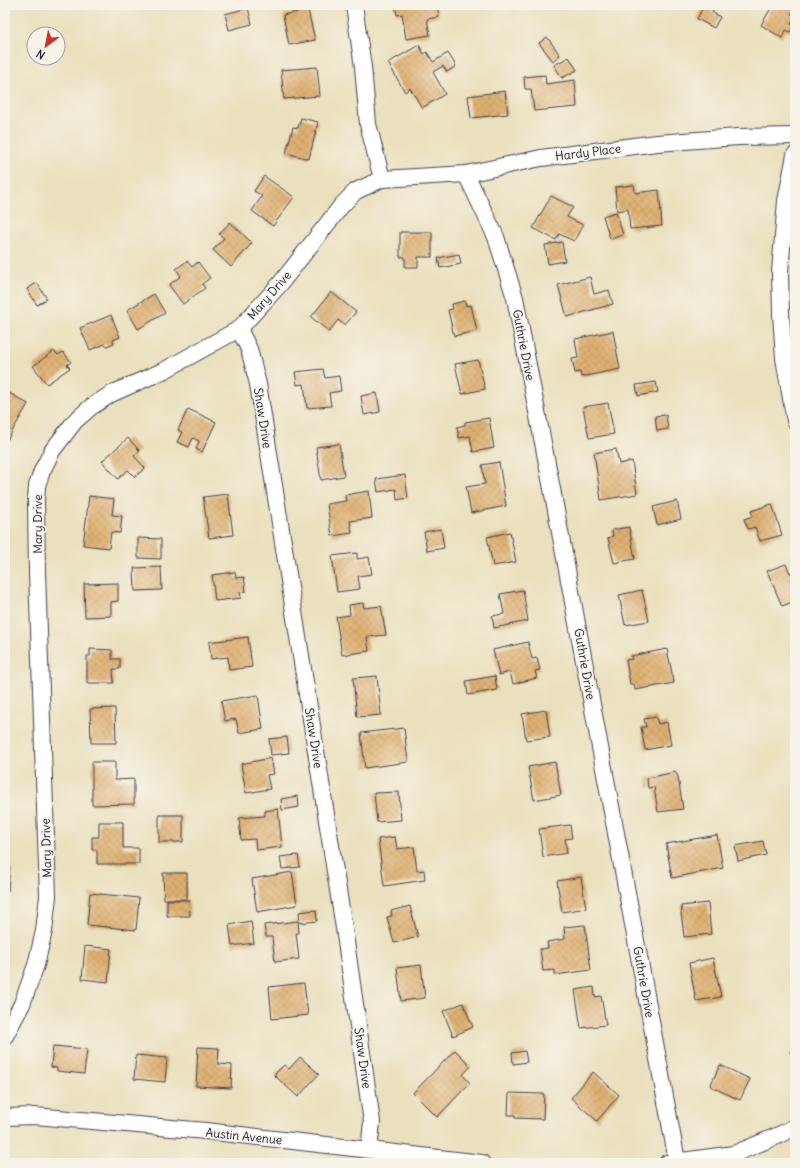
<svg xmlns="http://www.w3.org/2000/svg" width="800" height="1168" viewBox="0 0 800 1168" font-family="Delius,sans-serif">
<defs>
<pattern id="building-cross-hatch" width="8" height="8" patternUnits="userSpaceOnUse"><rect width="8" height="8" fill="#dfb172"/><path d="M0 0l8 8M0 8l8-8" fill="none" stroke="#bf9864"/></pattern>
</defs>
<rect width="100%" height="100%" fill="#f7f3e8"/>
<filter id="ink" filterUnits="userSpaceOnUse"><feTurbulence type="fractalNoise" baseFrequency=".025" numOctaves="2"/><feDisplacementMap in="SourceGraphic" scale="8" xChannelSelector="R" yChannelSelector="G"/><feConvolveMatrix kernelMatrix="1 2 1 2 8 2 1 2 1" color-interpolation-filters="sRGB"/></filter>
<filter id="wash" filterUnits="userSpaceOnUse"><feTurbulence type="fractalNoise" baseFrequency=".012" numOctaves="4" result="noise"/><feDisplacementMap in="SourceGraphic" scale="16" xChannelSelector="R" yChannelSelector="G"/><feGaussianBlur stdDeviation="0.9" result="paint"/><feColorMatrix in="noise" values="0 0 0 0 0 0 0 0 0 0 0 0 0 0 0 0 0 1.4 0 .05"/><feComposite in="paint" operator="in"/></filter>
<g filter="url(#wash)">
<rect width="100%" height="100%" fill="#eae0bd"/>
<g id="blocks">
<path fill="url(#building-cross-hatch)" d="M395,5h42l2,12 -12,2 3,16 -24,4 -4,-25 -5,1z
M704,5l9,5 -1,2 8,5 -6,11 -17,-9z
M773,5h22v2l-4,7 4,2 -4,8 3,2 -4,6 -4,-2 -4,8 -21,-13z
M248,8l4,16 -23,6 -4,-16z
M308,10l7,30 -26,5 -6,-30z
M547,37l13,18 -7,6 -14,-18z
M419,45l5,9 3,-2 6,10 15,-9 8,13 -9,6 -4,-6 -10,6 12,22 -23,14 -12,-20 -5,4 -17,-29z
M569,57l8,13 -15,8 -8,-13z
M317,67l3,29 -36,3 -3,-29z
M545,75l1,9 29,-4 2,27 -43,4 -3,-22h-6l-1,-12z
M505,91l3,23 -37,4 -3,-22z
M301,118l17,4 -9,37 -23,-6 7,-26 5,1z
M264,176l30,21 -21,29 -21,-15 10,-15 -8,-5z
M634,185l1,8 24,-3 3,36 -32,3 -2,-20 -11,2 -2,-24z
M551,196l22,11 -6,10 16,8 -9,16 -15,-7 -3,6 -23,-12z
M616,212l7,23 -13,4 -7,-23z
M230,222l22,21 -21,24 -18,-17 11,-12 -5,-4z
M400,232h32v25h-14v10h-13v-10h-5z
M562,242l3,19 -17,3 -3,-19z
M459,254l2,10 -21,4 -2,-10z
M187,261l5,6 6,-5 12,16 -8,6 3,4 -22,16 -14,-19 12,-9 -5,-7z
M590,277l4,17 15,-4 4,14 -46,13 -9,-32z
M37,283l10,16 -10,6 -10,-16z
M331,292l25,20 -11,13 -7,-5 -9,12 -18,-15z
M154,294l11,19 -27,16 -11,-19z
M465,301l1,5 5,-1 6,26 -23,5 -6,-26 5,-1 -1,-5z
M111,315l9,22 -7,3 1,3 -7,3 -2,-2 -15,6 -10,-22z
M613,331l7,38 -39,8 -1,-5 -5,1 -3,-14 6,-1 -3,-19z
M54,351l4,4 5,-3 8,10 -4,3 3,3 -23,16 -14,-18z
M478,360l7,29 -23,5 -7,-30z
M323,369l2,9 14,-2 2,15 -12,2 2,13 -24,2 -3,-24 -7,1 -2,-13z
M656,382l2,10 -20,4 -2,-11z
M6,391l22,13 -22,38 -1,-1z
M377,393l3,19 -16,3 -3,-19z
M608,403l6,31 -25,4 -6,-31z
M188,409l28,13 -14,30 -6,-3 3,-8 -6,-3 -4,9 -12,-5 5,-10 -4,-2z
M666,415l2,14 -11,2 -2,-15z
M489,418l5,30 -21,4 -3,-16 -11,2 -2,-11 8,-2v-3z
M128,438l12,13 -6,5 11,12 -10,9 -7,-7 -10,9 -16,-18z
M339,444l5,32 -23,4 -5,-33z
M616,449l3,15 13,-3 5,33 -36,6 -7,-47z
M499,462l7,44 -35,7 -5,-26 19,-3 -3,-19z
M405,475l3,23 -11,2 -1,-11 -18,3 -2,-13z
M369,491l3,27 -22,3 2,12 -20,3 -5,-32 19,-3 -1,-6z
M228,494l5,41 -24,3 -6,-41z
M89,496l25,3 -2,16 10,1 -2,17 -9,-1 -2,16 -26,-3z
M677,501l4,18 -24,6 -4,-18z
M772,504l10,31 -22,6 -5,-14 -7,2 -4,-10 9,-3 -2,-5z
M629,527l6,32 -21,4 -6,-25 5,-2 -1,-6z
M441,529l3,19 -17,3 -3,-19z
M510,532l6,30 -23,4 -6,-29z
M138,538l23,1v20l-23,-1z
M357,553v6l12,-2 3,17 -14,2 2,13 -23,3 -5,-36z
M786,564l4,9 5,-1v29l-13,5 -15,-35z
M161,567l1,23 -27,1 -1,-23z
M235,572l1,6 8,-1 2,14 -6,1 1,6 -26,3 -3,-26z
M118,583v18l-7,1v14l-26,1 -1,-33z
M523,590l5,31 -34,7 -2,-12 12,-2 -4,-20z
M642,590l7,31 -24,4 -6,-30z
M363,603l1,5 17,-2 5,29 -19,2 2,14 -27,4 -6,-38 14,-2 -1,-10z
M248,637l4,30 -23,3 -1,-13 -17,2 -2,-17z
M528,642l4,17 5,-1 3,12 -5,1 2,7 -24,6 -3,-12 -11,3 -6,-25z
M90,649l22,1v9h8v10h-7l1,14h-27v-27h3z
M667,649l7,34 -39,7 -1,-6h-4l-4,-24 6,-1 -1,-3z
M377,676l4,39 -24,2 -4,-39z
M495,676l2,14 -29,5 -2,-14z
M258,695l5,34 -24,4 -3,-14 -11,2 -4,-20z
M115,708l1,35h-25l-1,-34z
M546,710l4,27 -24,3 -4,-26z
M656,717l2,7 9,-2 4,23 -26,5 -4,-23h5l-2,-8z
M404,728l4,34 -43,6 -4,-35z
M287,737l2,16 -18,2 -2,-16z
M271,758l3,16 -7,1 3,14 -24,4 -5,-29z
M92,762h23v18l19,-1v25l-42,1z
M555,762l6,33 -27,5 -6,-33z
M675,771l3,6 5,32 -25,3 -4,-25 -6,1 -1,-10 24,-5z
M399,792l2,28 -24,2 -3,-29z
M298,796l1,11 -17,3 -1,-11z
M278,809l4,38 -26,3 -1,-11 -14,1 -2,-22 26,-2v-5z
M159,815h24v27h-24z
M99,822h24v26h16v16h-42v-14h-5v-13h7z
M570,825l2,13 -7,1 2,14 -24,4 -4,-28z
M717,835l6,33 -51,10 -6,-34z
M395,837l2,12 17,-2 3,24 7,-1 1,10 -41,6 -6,-47z
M763,841l3,14 -28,6 -3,-15z
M298,855l2,12 -18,2 -2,-12z
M5,863l5,1 -2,27h-3z
M292,872l5,33 -40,7 -5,-33z
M163,873h24v26h-23z
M581,877l5,31 -24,4 -5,-31z
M90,893l49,5 -3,32 -49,-5z
M167,900h22l1,16h-23z
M708,903l3,31 -27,3 -3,-25 1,-1 -1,-5z
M410,906l8,31 -24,6 -7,-26 5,-1 -1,-5z
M316,910l1,11 -17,2 -1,-11z
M251,921l3,22 -22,3 -3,-21z
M298,921l1,12h-3l3,26 -24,3 -3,-25h-6l-2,-12z
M585,925l6,45 -36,5v-5l-12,1 -3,-22 8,-1 -1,-6 18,-3 -1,-12z
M85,946l26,3 -3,33 -26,-3z
M713,958l8,39 -25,4 -7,-38z
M421,965l4,33 -24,3 -4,-33z
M304,983l4,32 -36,4 -3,-32z
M594,987l1,10 6,-1 5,29 -25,3 -6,-38z
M463,1003l10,24 -20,9 -10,-25z
M53,1046l34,3 -3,25 -27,-3v-3l-6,-1z
M198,1047l21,1 -1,16 14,1 -1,23 -35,-2z
M795,1049v13l-5,-10z
M455,1050l16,16 -8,9 7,8 -33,34 -24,-24z
M525,1051l2,11 -14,2 -1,-11z
M136,1055l31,3 -2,24 -31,-3z
M300,1057l19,17 -21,23 -24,-22 10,-10 5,4z
M720,1065l30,14 -10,21 -30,-14z
M593,1072l26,23 -22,26 -26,-23z
M509,1093l35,1 -1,25 -28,-1v-3h-7z
M5,1161l11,1v1h-11z"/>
</g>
</g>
<g filter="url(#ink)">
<use href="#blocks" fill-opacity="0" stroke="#403e4e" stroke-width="1"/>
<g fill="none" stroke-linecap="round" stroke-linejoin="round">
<g stroke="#403e4e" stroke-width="18">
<path id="street" d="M354,5l9,62 5,57 14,55
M795,155l-9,46 -6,71 1,42 3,44 11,63
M466,174l30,63 19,61 37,191 125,672
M239,329l10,20 9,35 86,544 28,194 -3,28
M5,1036l17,-32 14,-39 8,-34 4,-35 -11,-324 -1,-72 1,-14 5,-15 10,-20 23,-30 16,-14 20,-13 54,-24 74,-41 41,-45 62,-79 14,-14 26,-12 84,-5 75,-16 116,-15 81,-6 57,-1
M5,1117l30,-1 171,15 276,32
M667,1163l67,-9 43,-18 18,-9"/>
</g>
<use href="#street" stroke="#fff" stroke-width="16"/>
</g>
</g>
<g text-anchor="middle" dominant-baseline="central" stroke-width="3.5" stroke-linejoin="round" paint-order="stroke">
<g font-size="12" fill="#22223b" stroke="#f7f3e8">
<text transform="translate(588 152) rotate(-7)">Hardy Place</text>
<text transform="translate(269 295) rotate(-49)">Mary Drive</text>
<text transform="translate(524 345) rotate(79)">Guthrie Drive</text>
<text transform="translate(263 418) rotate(81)">Shaw Drive</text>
<text transform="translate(37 524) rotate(-90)">Mary Drive</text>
<text transform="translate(585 664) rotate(80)">Guthrie Drive</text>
<text transform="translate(314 738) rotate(81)">Shaw Drive</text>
<text transform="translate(46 848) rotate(-92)">Mary Drive</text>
<text transform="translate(644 982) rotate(80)">Guthrie Drive</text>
<text transform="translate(363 1058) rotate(82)">Shaw Drive</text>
<text transform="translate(244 1136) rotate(6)">Austin Avenue</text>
</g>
</g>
<rect width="800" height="1168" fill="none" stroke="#f7f3e8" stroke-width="20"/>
<g transform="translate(46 46) rotate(212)"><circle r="19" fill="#f7f3e8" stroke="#a29fa3"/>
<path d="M0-3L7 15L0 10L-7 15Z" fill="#c8321e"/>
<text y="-6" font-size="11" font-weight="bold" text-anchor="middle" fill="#22223b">N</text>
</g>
</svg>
